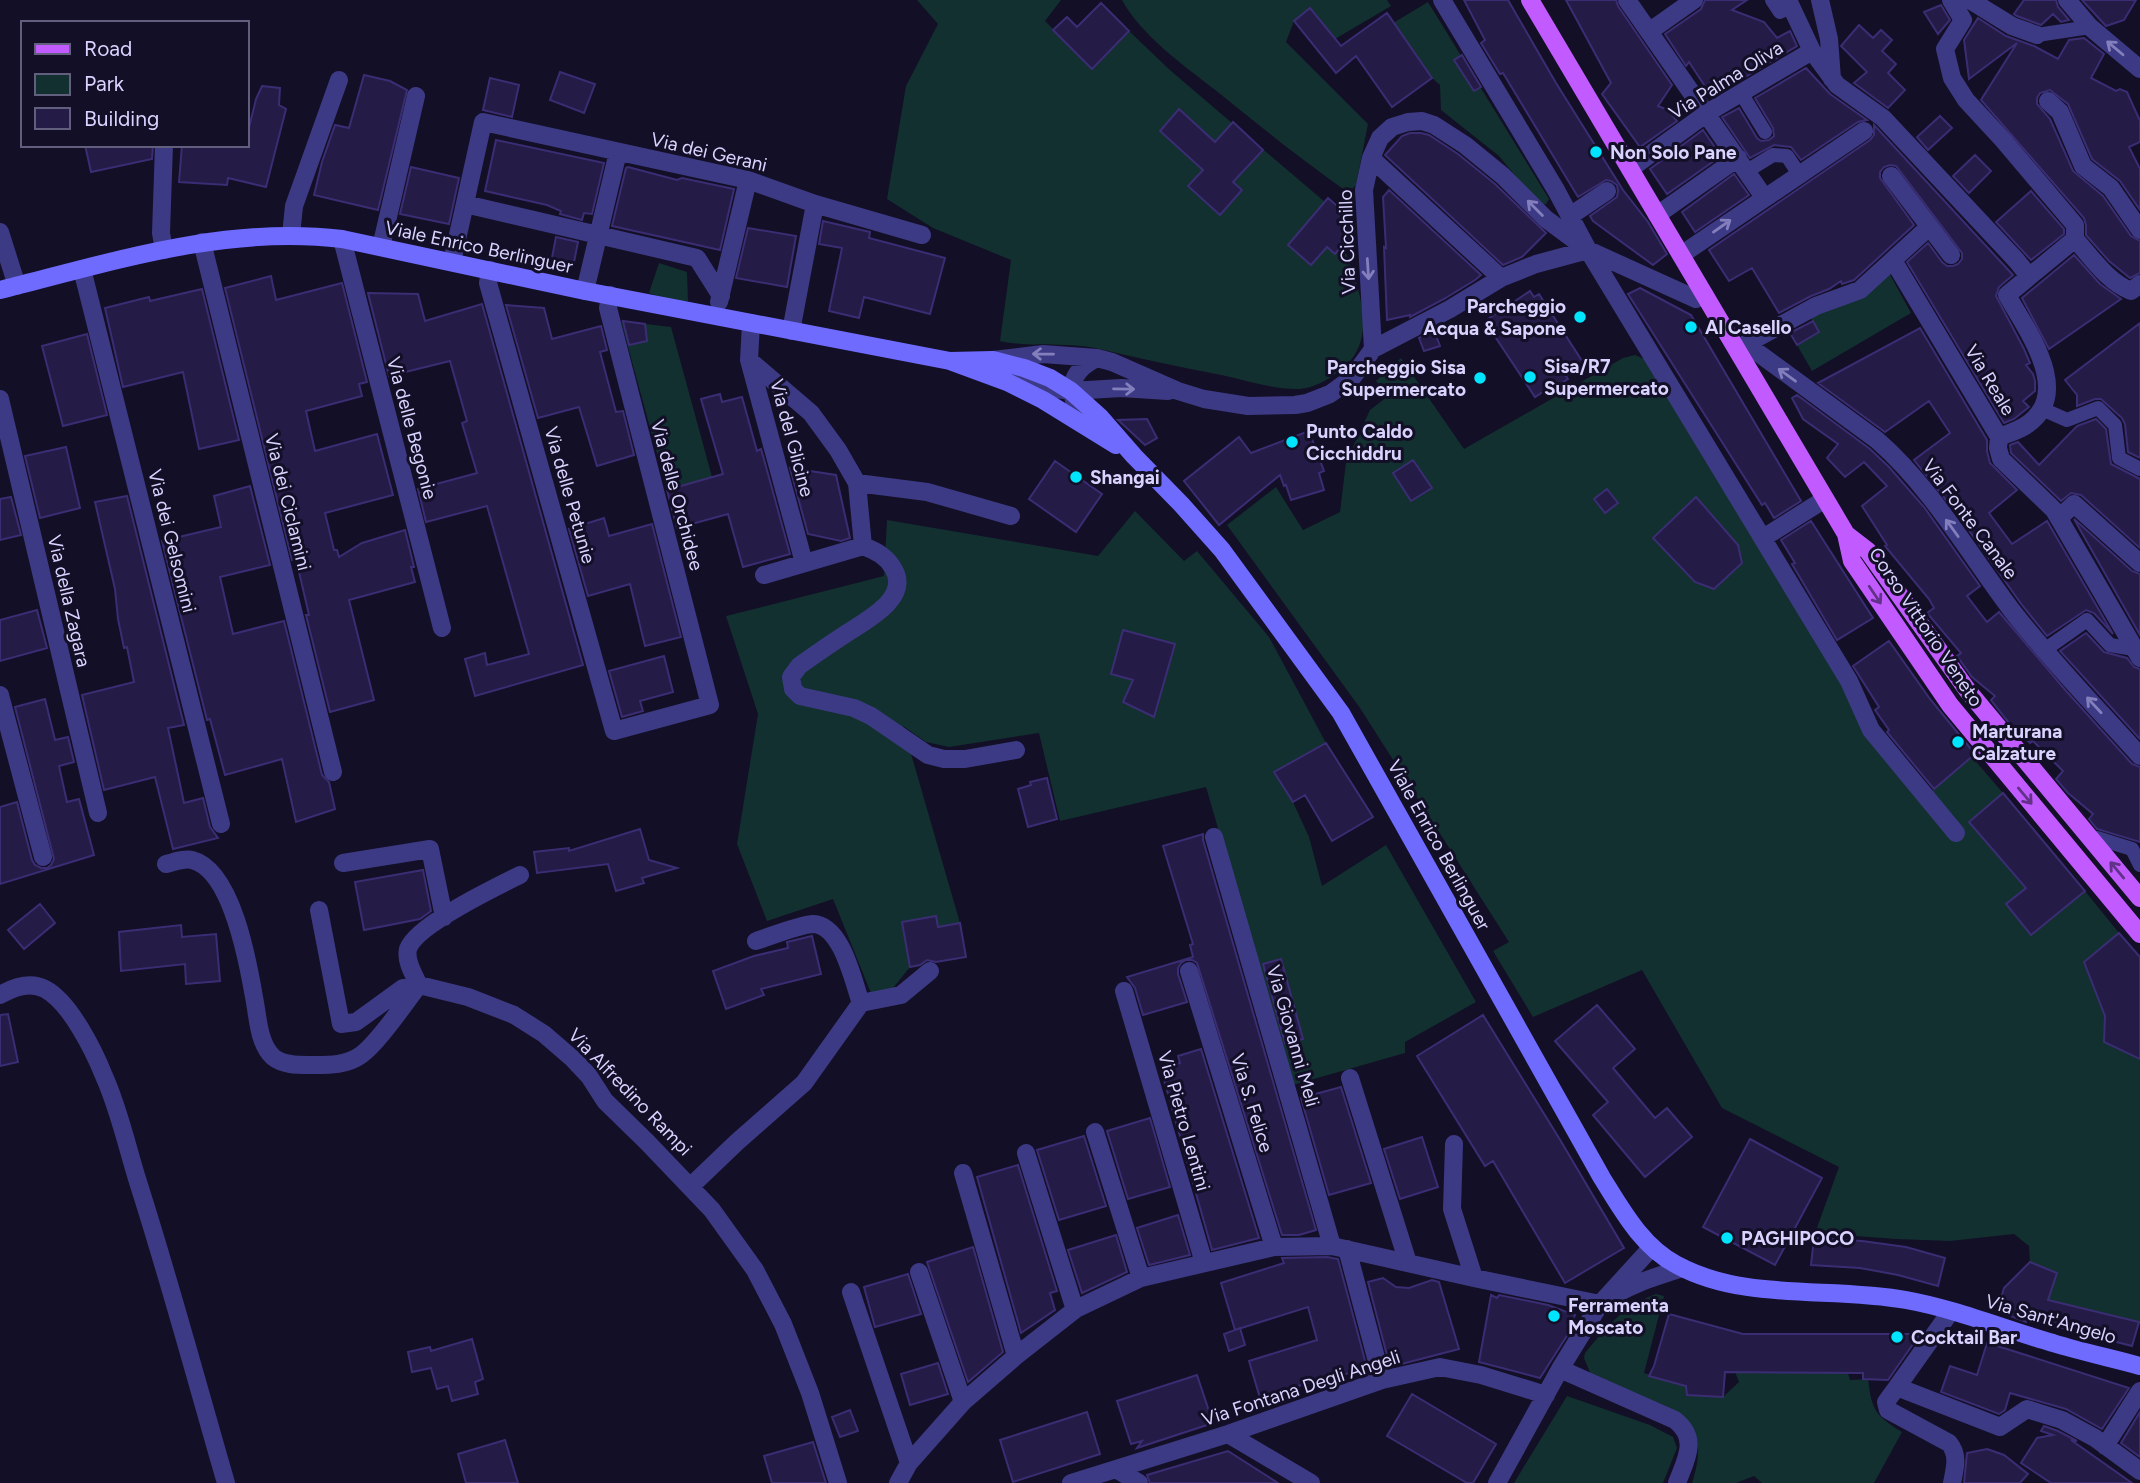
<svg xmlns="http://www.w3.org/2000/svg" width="2140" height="1483" viewBox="0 0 2140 1483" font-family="Figtree,sans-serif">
<rect width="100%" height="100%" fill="#130f26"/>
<path fill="#12302f" d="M917,0h144l-16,21 48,48 36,-38 42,40 154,131 -37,43 23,20 16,-18 8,7 8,-9c15,41 39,96 -5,127 -11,8 -24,16 -38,17 -26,1 -54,-9 -79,-14 -42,-8 -84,-17 -126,-27 -29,-6 -65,0 -95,-7l11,-81 -78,-32 -46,-29 19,-113 32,-62z
M1122,0h265l4,6 -56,33 -25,-31 -16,13 -8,21 82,82 -12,61 -4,4 -6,2c-45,-32 -89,-67 -132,-102 -31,-24 -73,-54 -92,-89z
M1428,2l121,197 -3,5 -7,1 -40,-49 -58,-46 -1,-25 -8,-7 -39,-55z
M659,263l28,9 1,29h-14l-25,-8z
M1888,271l23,42 -99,58 -15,-26 22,-13 -11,-19z
M621,321l50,6 41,150 -45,13z
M1635,355l14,6 200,320 77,115 46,-39 31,36 -33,29 43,50 34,-28 13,16 -54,44 25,30 54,-43 34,42 -35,30 21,53 -1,25 36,9v272l-92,-22 9,-27 -27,-11 -1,-16 -15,-12 -64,7 -54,-2 -81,-6 24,-66 -117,-59 -80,-138 -109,47 -40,-66 16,-9 -149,-234 -133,-183 49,-38 27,43 37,-18 6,-50 24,-52 17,-13 -11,-16 25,-23 63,91 159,-91z
M1135,511l49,50 13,-10 72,86 57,106 -52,29 19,30 16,35 13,49 64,-41 90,157 -71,40v11l-112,32 -87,-298 -146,34 -21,-88 -90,14 -23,-5 -23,-16 57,197 -22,4 -3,-11 -33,6 8,45 -33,41 -44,-109 -66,22 -30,-77 21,-130 -32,-98 158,-40 3,-56 211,36z
M1656,1294l8,2 -20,77 42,13 1,9 36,2 16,-15 -4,-10 113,1 2,7 18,-1c4,32 7,36 34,53l-28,51h-112l-8,-7 -18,7h-44c7,-23 10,-40 -3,-60l-98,-48 -7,-17 1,-5c22,-26 38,-47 71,-59z
M1567,1396l83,29 23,12 4,11 -14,35h-149z"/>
<path fill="#241b47" stroke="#3b2d73" stroke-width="2" d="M1464,0h44l48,83 67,107 25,32 19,32 -14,11 -60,-44 -3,-5 27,-19 1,-6 -1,-6 -6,-4 -5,-1 -28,17 -75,-124 -3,1 -19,-31 4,-3z
M1566,0h50l2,6 54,79 -14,21 10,4 9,11 -37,26 -38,-53 9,-11z
M1705,0h42l-15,10 32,12 13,16 13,-7 7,15 -85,51 -23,-35 -3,4 -21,-32 36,-25z
M2024,0h32l2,7 11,13 -8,2 -8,-8 -12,11 -24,-9 -3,-2z
M2082,0h54l-12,20 -18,6z
M1101,3l28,28 -37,38 -39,-39 14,-13 10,10z
M1941,5l9,15 -12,14 -14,-22z
M1310,8l31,38 46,-33 45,65 -40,29 -36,-51 -20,17 -42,-52z
M1978,18l28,18 28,10 24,13 11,-19 15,-2 20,16 -13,24 25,13 4,-2 7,3 13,29v21l-11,5 11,22v41l-20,-29 -28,-22 -24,-55 -18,-14 -10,3 -3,5v6l13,15 23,52 30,25 28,40 9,5v32l-10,5 -21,-17 -23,-26v-10l-2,-7 -103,-118 36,-57 -48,36 -5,-39z
M1859,25l14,13 8,-8 11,10 -10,11 14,13 -8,9 17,17 -17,18 -34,-25 13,-11 -26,-26z
M1462,55l19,32 -7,4 -20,-31z
M1806,68l24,26 37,26 -9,2 -57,38 -10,-13 -17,-2 -24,13 -28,-41 17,-9 18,30 4,3 8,-1 5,-4 -1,-8 -18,-30z
M560,72l35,12 -11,29 -34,-13z
M364,75l26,6 17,9 -29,120 -64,-15 8,-33 13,-37 14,3z
M490,78l29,7 -7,32 -29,-7z
M262,86l18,2 -1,17 7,4 -20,78 -38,-9 -1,7 -48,-3 3,-37h65v-9l9,-37z
M1179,109l36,33 18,-20 30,28 -30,32 9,8 -22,25 -32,-29 15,-16 -43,-39z
M1940,116l12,12 -24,22 -11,-13z
M1874,125l139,150 -14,12 -3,9 28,53 6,14 -4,2 7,9 2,7v10l-12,10 6,6 -15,12 -10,4 -97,-161 21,-19 14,19 5,4h6l5,-2 4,-5v-6l-66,-87 -6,-1 -6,2 -4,5v6l34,47 -60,55 -12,4 -1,-3 -12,8 -18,7 -32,17 -27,-45 -23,13 -20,-31 161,-110 4,-5z
M1703,130l18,26 -54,38 -17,-25z
M1410,133h11l8,2 29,19 37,30 51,49 -24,24 -19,8 -118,-110 17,-19z
M496,140l108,23 -12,51 -8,-1 -2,7 -22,-6 1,-3 -14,-6 -62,-14z
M85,145h68l-1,14 -61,13z
M1975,155l16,16 -22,22 -16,-17z
M411,167l48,11 -10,46 -49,-10z
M628,167l49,13 5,-2 52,11 -14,61 -108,-24 14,-58z
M1734,174l15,21 -54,37 -13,-20z
M1389,190l92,85 -6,5 -31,19 -34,18v-2l-23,5 -3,-73 2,1 -3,-51z
M2031,191l33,38v5l-33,26 -35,-38z
M1328,198l26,23 1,10 -20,23 -8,-7 -16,18 -23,-20z
M823,221l47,11 -1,6 76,20 -15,56 -66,-17 -5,21 -30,-7 13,-63 -23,-4z
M748,228l48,8 -9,51 -51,-9z
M556,237l22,5 -5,25 -22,-4z
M2074,255l26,29 21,15 -72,50 -27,-51z
M271,276l5,24 66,-17 25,99 -8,2 3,12 -56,15 9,40 62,-17 16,61 -68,18 9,37h3l2,7 23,-14 43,-13 9,37h-3l4,15 -66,18 25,100 -44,12 -24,-97h3l-13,-56 -4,1 -67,-272z
M1640,288l51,27 110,186 -27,17 -9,-15 -3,2 -134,-211z
M202,289l37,151 -40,9 -16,-77 -60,15 -18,-79 44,-11 1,4z
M1530,291l4,6 5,-3 45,70 -18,12 2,3 -14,9 -2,-2 -17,11 -47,-71v-7z
M368,293l50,1 7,27 57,-17 101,361 -108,31 -10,-37 20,-6 2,12 42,-11 -42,-148 -61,16 -8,-33 59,-16 -15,-50 5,-2 -17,-60 -61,15z
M506,305l38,3 8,31 49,-13 6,24 -7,2 16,60 7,-1 11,44 -37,11 -18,-59 -41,11z
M623,321l22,3 2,17 -18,4z
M1813,321l6,11 -22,13 -7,-12z
M2140,323v135l-12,-6 -3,-28 -3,-6 -21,-19h-6l-18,7v-11l-12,-15z
M1920,328l67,112v11l3,12 27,27 -28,23 23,31 35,-23 66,113 -19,-21 -8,-3 -39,26 -25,-31 -64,-90 -44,-55 36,-27 -21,-32 -44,31 -67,-49z
M1434,330l6,16 -16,5 -5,-13z
M87,334l20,81 -44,11 -21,-80z
M720,394l2,8 20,-5 15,54 4,-2 4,14 25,91 -47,13 -15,-53 -51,14 -10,-38 56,-16 -22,-75z
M1797,395l73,54 19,18 35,40 56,79 -13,10 20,26 12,-10 68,80 65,72 8,3v75l-43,-13 -8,-10 4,-5 -25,-21 -12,-14 7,-8 -30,-30 -3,2 -21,-20 -18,-23 4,-4 -23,-19 -15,-21 4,-3 -34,-40 7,-5 -5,-9 -44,-53 2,-1 -25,-39 25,-20 -23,-24 -19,15 -18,-19 11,-14 -35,-25 -11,-21z
M1147,419l10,19 -12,7 -27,-25z
M2096,419l10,10 5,35 29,15v69l-59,-53 -10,-2 -10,8 -50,-48 -1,-8 8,-3 21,23 38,-39z
M1309,431l15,40 -5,2 5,17 -33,10 -5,-15 -2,1 -4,-11 -61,50 -35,-44 55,-44 12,16z
M66,447l14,61 -40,10 -15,-62z
M1413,460l19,28 -21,13 -18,-28z
M1055,461l47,33 -26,38 -47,-33z
M790,468l46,7 14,63 -9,3 -33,-7z
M250,486l20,79 -50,12 13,57 51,-13 38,154 7,7 6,27 -39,13 -14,-63 -57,16 -15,-56 -3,1 -45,-179 59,-14 -7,-31z
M1607,489l11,14 -13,10 -11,-14z
M127,496l57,229 -16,3 16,75 19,-5 7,29 8,11 -45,11 -18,-72 -51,13 -22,-95 52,-13 -7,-35 -3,1 -6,-29 -3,-30 -20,-87z
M11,497l10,38 -21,5v-41z
M1696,497l42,48 4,18 -28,26 -19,-7 -42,-44z
M604,518l5,18 43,-12 29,113 -36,9 -15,-62 -42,12 -19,-67z
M2074,519l58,52 8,3v61z
M1811,521l62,97 -36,22 -45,-76 3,-1 -14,-23z
M37,610l10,38 -47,13v-41z
M1123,630l52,14 -21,73 -31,-15 10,-22 -22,-6z
M2086,633l18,19 23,6 7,9 6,2v70l-80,-88z
M1889,641l41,58 45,55 -41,35 -47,-57 2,-2 -14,-20 4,-3 -26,-41z
M664,656l9,36 -33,9 3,10 -21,6 -13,-46z
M45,699l10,41 13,-3 6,25 -15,4 8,36 12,-3 15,56 -94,29v-77l17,-5 15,58 3,5 6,3h6l4,-3 3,-6 -39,-152z
M1326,743l47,74 -41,24 -27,-46 -12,7 -19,-30z
M1047,778l10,41 -29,8 -10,-38 13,-4 -1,-3z
M2003,793l82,98 -54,44 -25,-31 20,-16 -57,-66z
M640,829l9,31 28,8 -35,10 2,5 -28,8 -8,-27 -71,9 -3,-21 35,-4v3z
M1203,834v6l113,390 -17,5h-17l-85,-272 -5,-3h-6l-5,3 -3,5v6l9,28 -44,13 -8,-27 -8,-11 66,-20 -3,-12 3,-1 -30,-98z
M423,870l8,41 -11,8 -56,11 -9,-48z
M40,904l15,19 -31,26 -16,-19z
M936,916l2,11 22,-4 6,34 -30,5 -9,-2 -7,5 -10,2 -8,-45z
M181,925l1,12 34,-3 4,47 -34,3 -1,-20 -64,7 -2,-39z
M2119,933l21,24v102l-36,-17 1,-26 -21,-54z
M812,936l9,38 -60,15 3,6 -38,14 -13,-38 41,-15 34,-8 -1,-6z
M1281,959l22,80 -18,4 -22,-79z
M1597,1005l38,44 -22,19 42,50 12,-10 25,29 -47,40 -52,-62 15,-13 -53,-61z
M8,1014l10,48 -18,4v-51z
M1483,1015l76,123 65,110 -59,35 -72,-122 -8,5 -68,-110z
M1201,1049l58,189 -47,12 -51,-181 19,-6 -2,-7z
M1341,1087l30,96 -42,12 -28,-97z
M1150,1118l20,69 -42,12 -21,-68z
M1084,1136l22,70 -47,14 -22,-70z
M1422,1137l16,50 -38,12 -16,-50z
M1750,1139l72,39 -47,87 -72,-38z
M1018,1165l39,126 -7,2 5,17 -34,23 -44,-156z
M1178,1215l12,40 -41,10 -12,-37z
M1116,1235l11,37 -45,21 -14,-43z
M1814,1238l48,3 44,6 39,11 -7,28 -40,-11 -38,-7 -49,-3z
M973,1247l30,105 -35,30 -41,-120z
M1327,1257l11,2 29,109 -39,11 -1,-2 -67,21 -11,-37 68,-21 -9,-33 -73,23 -14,-47 63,-20 -2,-5z
M2030,1262l27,11 -9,27 91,22 -7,24 -105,-27 -1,3 -29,-11 7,-23z
M908,1274l13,40 -46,13 -11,-40z
M1383,1278l13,9 13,1 23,-8 7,2 20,67 -69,18 -22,-85z
M1491,1295l6,3 2,-3 49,10 27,10 -3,7 3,1 -35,55 -61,-16z
M1669,1314l74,20h177l-32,46 -25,-1v-6l-138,-1 -2,25 -36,-2 -1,-9 -37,-10 5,-10z
M1240,1328l5,17 -16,6 -5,-17z
M472,1339l11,40 -8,3 3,12 -26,7 -4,-15 -11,3 -6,-21 -19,4 -4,-20 22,-5 1,4z
M1987,1343l23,7 119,38 -27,41 -36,-20 -56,-16 -5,17 -6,4 -58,-22 9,-26 27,9z
M938,1363l10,31 -38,11 -9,-31z
M1197,1375l16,48 -76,25 5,-7 -11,3 -14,-43z
M1412,1394l84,50 -23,39h-6l-80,-47z
M850,1410l8,21 -18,6 -8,-20z
M1087,1412l13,42 -87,28 -13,-42z
M2140,1412v45l-19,-14z
M2044,1426l14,5 19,10 -6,-1 61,43h-81l-30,-20 16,-25 16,-3 -12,-4z
M505,1440l13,43h-52l-8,-29z
M813,1442l13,41h-54l-8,-27z
M1987,1449l17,6 24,19 -8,9h-56l3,-30z
M1228,1451l50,32h-128l-3,-8z"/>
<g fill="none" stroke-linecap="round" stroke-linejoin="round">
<path stroke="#3d3a85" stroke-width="14" d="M1772,0l8,12 11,-5
M2037,35l53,-8
M1741,93l24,39
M1747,171l26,-16 14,1 12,18
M2042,409l25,11 31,-12 17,17 4,33 21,11
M2043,651l44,-31 23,25 24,4
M2093,841l4,-3 35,11 8,16"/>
<path stroke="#3d3a85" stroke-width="18" d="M1442,0l114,190 32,60 261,431 22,49 85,103
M1627,0l137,197
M1788,0l24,51 25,34 46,33 133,142 13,16
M1820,0l9,39 3,40
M1951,0l12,20 -18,29 7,29 14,22 37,40 72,85v14c17,19 32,42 56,52l9,-7
M1970,0l42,26 25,9
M2067,0l23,27 50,42
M1650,31l44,-31
M2048,101l12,11 23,54 28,22 29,42
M164,145l-3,88 3,17
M1371,158l130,120
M1630,169l77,-56 105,-62
M1891,176l60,79
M465,204l232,54 24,38
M1657,215l81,-57
M1570,216l37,-25
M0,232l17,54
M291,235l3,-29 45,-126
M342,239l100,389
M202,242l131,530
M381,247l35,-151
M1681,255l183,-124
M1893,260l106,177 -1,11 3,11 53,51 86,148
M452,262l31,-140 265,58 67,24 107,31
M82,269l139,555
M490,270l-2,13 126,448 96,-26 -102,-397 2,-13
M585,291l33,-139
M719,302l29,-122
M751,323l-2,37 55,203
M791,331l24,-127
M1746,344l70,-38 44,-16 69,-63
M1373,349l77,-40 51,-31 35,-14 52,-14
M1737,349l9,-5 131,96c55,48 92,114 136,172 39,50 84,96 127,144
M749,360l62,53 27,37 19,33 6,63c13,5 23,10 30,22 19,30 -28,53 -49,67 -15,10 -30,20 -45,31l-8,11 2,12 7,7 54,12 17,8 57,39 16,4h21l51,-9
M993,360l50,-6 54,4 15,4 66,29 26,8 44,7 47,-1 12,-2 23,-9 22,-16 21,-29 -9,-159 7,-32 9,-20 12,-11 16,-5 14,-1 12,4 31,20 38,31 43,43 42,31 108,49 8,-5
M1011,383l60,8 50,-3 47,3
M0,399l98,414
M1079,420c-8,-29 -14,-46 18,-62
M1999,437c8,-3 18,-6 26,-11 50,-32 2,-95 -18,-131l68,-56
M857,483l70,9 84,24
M2059,518l15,-14 66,59
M1763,538l62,-39
M764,575l99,-29
M0,695l43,162
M1214,837l118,409
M343,863l87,-14 14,68
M166,864c8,-2 18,-6 26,-4 40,10 56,102 62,137 4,19 4,46 19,60 10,8 24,8 36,8 18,0 37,1 52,-10 17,-12 44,-52 58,-70
M319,910l22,114 15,-2 47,-34 16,-3 49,12 46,18 30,19 29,25 16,17 16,25 42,41 65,68 43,60 28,54 27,69 28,90
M1189,971l85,276
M419,985c-5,-10 -14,-24 -11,-36 8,-24 88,-62 112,-74
M1124,991l80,272
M0,995c14,-8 30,-14 45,-6 25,13 49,62 59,87 15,33 23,71 34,106 32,100 59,201 88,301
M861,1003l40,-8 29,-24
M1350,1078l58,185
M1095,1132l46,146
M1454,1144l-2,65 22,69
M1026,1153l49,157
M963,1173l53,183
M691,1186l46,-44 67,-59 57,-80c-8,-22 -19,-78 -48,-79 -12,0 -44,13 -57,17
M1347,1249l35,131
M919,1272l44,130
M851,1292l58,171
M1951,1311l-54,76 103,40 27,-18 35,11 33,18 45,33
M1560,1369l115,51c24,19 11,39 2,63
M1897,1387l-11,15 2,8 61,33c10,12 6,25 3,40
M1228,1434l83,49
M2105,1446l35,-55
M1116,1469l23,14
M898,1483l11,-20 54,-61 53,-46 60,-47 65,-31 133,-31 58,-1 142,32 126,26c28,-19 51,-26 83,-36
M1071,1483l157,-49 154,-54 58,-13 41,8 65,20
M1497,1483l63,-114 40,-65 52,-57"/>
<path stroke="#6f6bff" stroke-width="18" d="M0,290c112,-28 225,-65 342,-51l243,52 365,70 57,21 36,18 73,45
M950,361l43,-1 31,8 26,10 21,13 29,26 34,39 47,48 41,46 119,163 261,465c20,32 40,69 75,87 68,37 155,21 229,35 50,9 98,29 147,43 29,9 58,15 87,23"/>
<path stroke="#c25bff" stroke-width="18" d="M1530,0l316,534 6,27 98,144 190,229
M1846,534l22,17 100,140 172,207"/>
</g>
<defs><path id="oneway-shaft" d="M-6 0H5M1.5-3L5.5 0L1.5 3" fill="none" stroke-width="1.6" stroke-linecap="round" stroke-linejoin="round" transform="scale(1.75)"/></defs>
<g stroke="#837fbc">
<use href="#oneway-shaft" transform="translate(2115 48) rotate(-140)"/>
<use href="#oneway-shaft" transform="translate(1535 208) rotate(-135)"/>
<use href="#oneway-shaft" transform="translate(1722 226) rotate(-35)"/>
<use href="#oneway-shaft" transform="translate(1368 269) rotate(86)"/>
<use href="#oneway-shaft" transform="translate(1043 354) rotate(-179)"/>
<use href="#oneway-shaft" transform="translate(1787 375) rotate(-144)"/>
<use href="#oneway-shaft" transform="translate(1124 389) rotate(1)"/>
<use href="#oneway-shaft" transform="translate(1952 528) rotate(-126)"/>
<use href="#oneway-shaft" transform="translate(2094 705) rotate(-133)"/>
</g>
<g stroke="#623188">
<use href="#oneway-shaft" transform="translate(1875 595) rotate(56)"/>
<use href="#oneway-shaft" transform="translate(2025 796) rotate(50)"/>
<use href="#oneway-shaft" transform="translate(2117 870) rotate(-130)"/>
</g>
<g fill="#00e5ff" stroke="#130f26" stroke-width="2.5">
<circle cx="1596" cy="152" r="7"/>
<circle cx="1580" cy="317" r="7"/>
<circle cx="1691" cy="327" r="7"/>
<circle cx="1530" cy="377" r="7"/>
<circle cx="1480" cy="378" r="7"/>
<circle cx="1292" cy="442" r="7"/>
<circle cx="1076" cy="477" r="7"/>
<circle cx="1958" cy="742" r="7"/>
<circle cx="1727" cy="1238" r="7"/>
<circle cx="1554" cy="1316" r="7"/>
<circle cx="1897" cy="1337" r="7"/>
</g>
<g text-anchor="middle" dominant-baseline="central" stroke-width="6" stroke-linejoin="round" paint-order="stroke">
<g font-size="19" fill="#d9d4ff" stroke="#130f26">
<text transform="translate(1726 80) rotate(-32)">Via Palma Oliva</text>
<text transform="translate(709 152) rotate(13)">Via dei Gerani</text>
<text transform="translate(1347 242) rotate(-92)">Via Cicchillo</text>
<text transform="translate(479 247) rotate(12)">Viale Enrico Berlinguer</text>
<text transform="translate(1990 380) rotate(59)">Via Reale</text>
<text transform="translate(412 428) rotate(75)">Via delle Begonie</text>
<text transform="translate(792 438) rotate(75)">Via del Glicine</text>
<text transform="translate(570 495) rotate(74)">Via delle Petunie</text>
<text transform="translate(677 495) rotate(75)">Via delle Orchidee</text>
<text transform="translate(288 502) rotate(76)">Via dei Ciclamini</text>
<text transform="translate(1970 519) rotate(53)">Via Fonte Canale</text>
<text transform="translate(172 541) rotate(76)">Via dei Gelsomini</text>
<text transform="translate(69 601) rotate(77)">Via della Zagara</text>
<text transform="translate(1926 627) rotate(56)">Corso Vittorio Veneto</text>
<text transform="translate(1439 845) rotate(61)">Viale Enrico Berlinguer</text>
<text transform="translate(1293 1036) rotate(74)">Via Giovanni Meli</text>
<text transform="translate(630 1092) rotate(46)">Via Alfredino Rampi</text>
<text transform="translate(1252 1103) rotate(73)">Via S. Felice</text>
<text transform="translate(1184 1121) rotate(74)">Via Pietro Lentini</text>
<text transform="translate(2051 1319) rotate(16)">Via Sant'Angelo</text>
<text transform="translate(1301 1388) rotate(-18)">Via Fontana Degli Angeli</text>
</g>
<g font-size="19" font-weight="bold" fill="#d9d4ff" stroke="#130f26" text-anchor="start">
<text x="1610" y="152">Non Solo Pane</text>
<text x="1566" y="306" text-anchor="end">Parcheggio<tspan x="1566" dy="22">Acqua &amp; Sapone</tspan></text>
<text x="1705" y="327">Al Casello</text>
<text x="1544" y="366">Sisa/R7<tspan x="1544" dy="22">Supermercato</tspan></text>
<text x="1466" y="367" text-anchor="end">Parcheggio Sisa<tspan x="1466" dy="22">Supermercato</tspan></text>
<text x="1306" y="431">Punto Caldo<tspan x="1306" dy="22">Cicchiddru</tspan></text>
<text x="1090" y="477">Shangai</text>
<text x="1972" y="731">Marturana<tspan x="1972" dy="22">Calzature</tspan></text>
<text x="1741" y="1238">PAGHIPOCO</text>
<text x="1568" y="1305">Ferramenta<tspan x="1568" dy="22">Moscato</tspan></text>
<text x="1911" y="1337">Cocktail Bar</text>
</g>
</g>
<rect x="21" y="21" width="228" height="126" fill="#130f26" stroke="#625e7d" stroke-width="2"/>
<rect x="35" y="44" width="35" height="10" fill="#c25bff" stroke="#625e7d" stroke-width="2"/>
<text x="84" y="56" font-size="21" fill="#d9d4ff">Road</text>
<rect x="35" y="74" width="35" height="21" fill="#12302f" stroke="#625e7d" stroke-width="2"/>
<text x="84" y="91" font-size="21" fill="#d9d4ff">Park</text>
<rect x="35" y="108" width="35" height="21" fill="#241b47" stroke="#625e7d" stroke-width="2"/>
<text x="84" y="126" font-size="21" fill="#d9d4ff">Building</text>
</svg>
